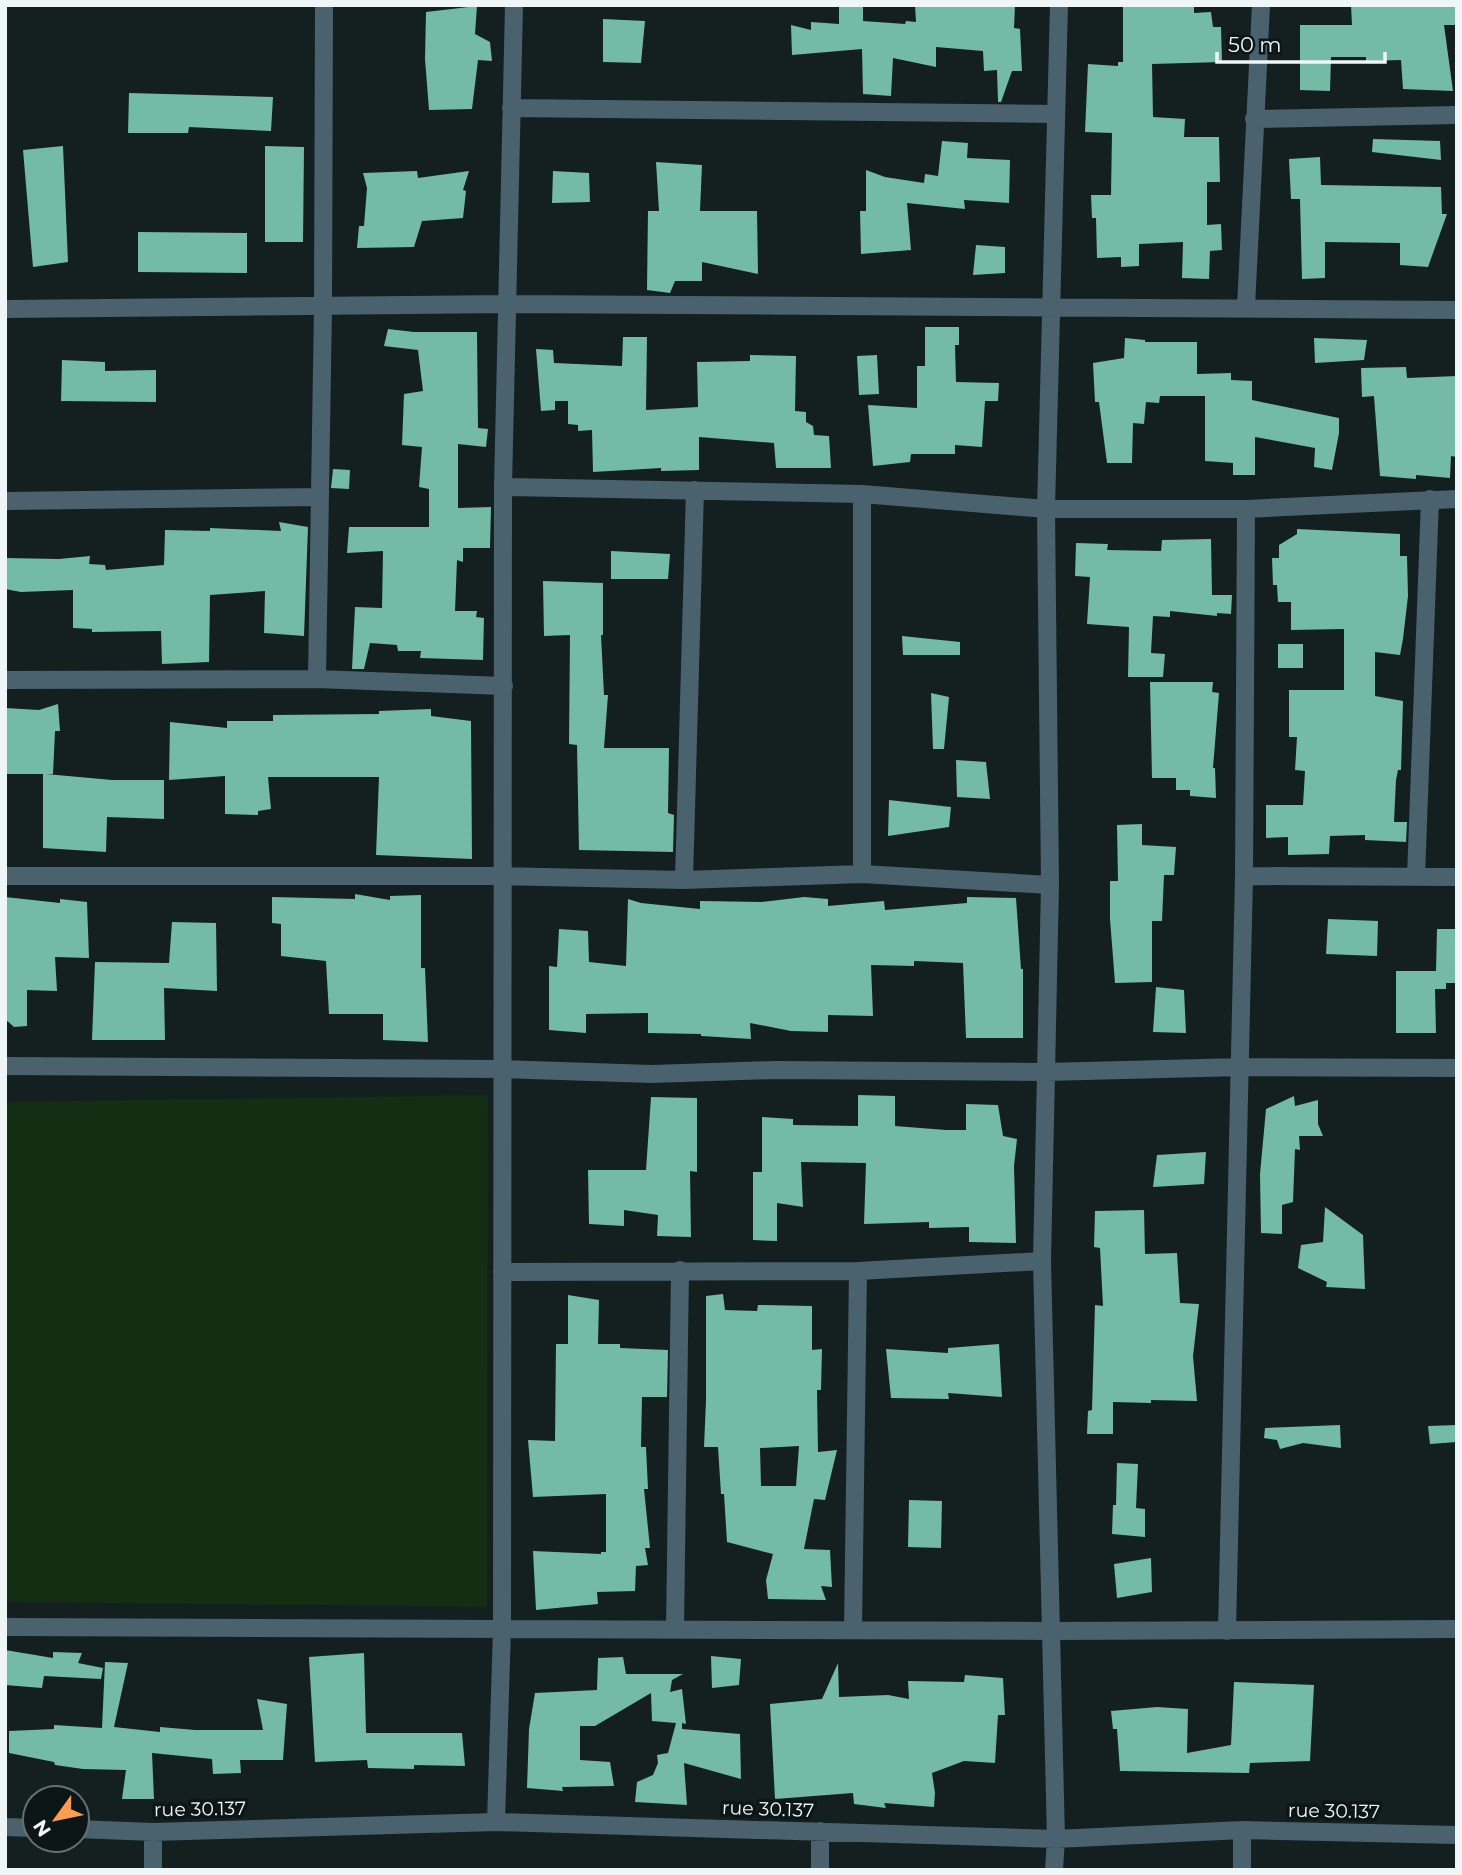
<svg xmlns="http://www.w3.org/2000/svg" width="1462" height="1875" viewBox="0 0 1462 1875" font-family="Montserrat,sans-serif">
<rect width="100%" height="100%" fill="#141f20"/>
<path fill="#132e13" d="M488,1095l-1,512 -482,-5v-500z"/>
<path fill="#73bba5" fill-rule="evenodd" d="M839,5h24v16l42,3 1,-3 10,1 -1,-17h100l-1,23 6,1 2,42h-10l-11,31h-3l-1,-32 -13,1 -1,-20 -47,-4v20l-43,-9 -2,38 -28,-2 -1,-45 -70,6 -1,-30 20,5v-8l28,2z
M1123,5h71v8l17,-1 2,15h8l1,35 -70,2 1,53 32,2 -1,18h35l1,45h-13v43l14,-1 1,26 -12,1 -1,28 -27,-1 1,-36 -44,2v22l-18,1v-10l-24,1 -1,-40h-4l-1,-23h20l1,-62 -27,-1 3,-68 30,2v-4h5z
M1351,5h106v20h-13l9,66 -50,-2 -2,-29 -35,1v-4h-35l-1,34 -30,-1v-65h52z
M477,6l-2,28 15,8 2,19 -14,-1 -6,49 -43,1 -4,-51 1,-47z
M603,19l42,2 -4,42 -38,-1z
M129,93l144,4 -2,34 -82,-4 -1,6h-60z
M1373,139l67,2 1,19 -69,-8z
M942,141l26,2 -1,15 43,2 -1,43 -45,-3 1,9 -58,-6 4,47 -50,4 -1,-43h6v-41l19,7 39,6 1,-9 13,2z
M63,146l5,116 -35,5 -10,-117z
M265,146l39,1 -1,95h-38z
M1320,157l1,28 120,2 1,27h5l-19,53 -28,-2v-22l-75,-1v36l-23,1 -2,-80h-9l-2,-40z
M656,162l46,3 -2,46h57l1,63 -56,-12v19h-27l-5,12 -23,-3 1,-79h11z
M417,171l1,7 51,-7 -6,19 3,1 -3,27 -41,3 -8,26 -57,1 2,-22h5l3,-38 -4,-15z
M553,171l36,2 1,29 -38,1z
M138,232l109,1v40l-109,-1z
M976,245l29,2v26l-32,2z
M925,327h34v18h-4l1,37 43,1 -1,18h-13l-3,46 -27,-2v9h-44l-1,8 -37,4 -5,-61 49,3v-42h8z
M388,329l26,3h63l1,96 10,1 -2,18 -28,-3v64l33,-1 -1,41h-27v14l-6,-2 -2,51h22l-1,6 8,1 -1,42 -63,-2 1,-7h-23l-1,-6 -27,-2 -6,26h-12l3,-62 27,1 1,-57 -36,2 2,-26h80v-38l-10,-2 3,-40 -20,-2 2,-51 19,-3 -5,-41 -34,-4z
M623,337h24l-1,73 52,-3 -1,-45 53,-1v-6l46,1 -1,55 11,1v10l7,4 1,9 15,1 2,32h-55l-2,-25 -75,-6v33l-38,1v-3l-68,4 -1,-42 -14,1v-6l-10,-1v-23h-13v9l-14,1 -5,-62 17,1 1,13 68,3z
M1125,338l20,2v2h52v32l34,-1v7l21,1v19l87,18v15l-7,37 -18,-3 1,-19 -60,-11v38h-22v-12l-28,-2v-65h-45l-1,7 -13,-1 -2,22 -11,-1 -1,40h-25l-8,-61h-4l-2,-39 31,-5z
M1314,338l53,2 -3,20 -49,3z
M877,355l2,39 -20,1 -2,-39z
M62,360l43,2v9l51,-1v32l-95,-1z
M1406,367l1,11 50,-2v81l-6,-1 -1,22 -34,-3v4l-36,-3 -6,-80 -12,1 -1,-29z
M333,469l17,1 -1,19 -18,-1z
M279,522l29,5 -4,109 -40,-3 1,-42 -55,4 -1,67 -47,2 -1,-33 -69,1v-3l-19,-1v-38l-52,2 -16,-3v-31l54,1 31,-3 -1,8 16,1 1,5 58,-5 1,-35 45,1v-3l71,3z
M1297,529l103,5v22h7l1,40 -5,43 -3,16 -25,-3v44l28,5 -2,69h-3l-2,10 -2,42h13l-1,20 -41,-2v-5l-35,1 -1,18 -41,1v-18l-22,1v-33h37l2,-34 -10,-1 2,-33h-8v-47h55v-61l-53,1v-28h-13l-1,-17h-4l-1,-27h7v-13l18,-11z
M1211,539l1,56h20l-1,19 -14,-1v3l-47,-5v6l-17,-1 -2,37 14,1 -2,23h-35l1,-50 -42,-3 3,-47 -15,-1 1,-33 32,1 -1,6 54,1 1,-11z
M611,551l59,3 -2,25h-57z
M543,581l60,2v52h-2l3,60h4l-4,53h65l-1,65 6,2 -1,37 -94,-2 -2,-105 -8,-1 1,-109 -26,1z
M902,636l58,6v13h-57z
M1278,644h25v24h-25z
M1150,682h63l-1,10 7,1 -6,75h2l1,30 -26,-2v-6h-14v-12h-24z
M931,693l18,4 -5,52h-11z
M58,704l2,27h-5l-2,43h-7l66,6h52v39l-57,-2 -1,35 -63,-4v-74h-38v-66l34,2z
M431,709v7l40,5 1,138 -96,-4 3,-78h-111l3,32 -13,2v4l-33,-1v-38l-56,4 1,-58 57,6v-7h46v-6l106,-1v-3z
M956,760l30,2 4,37 -33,-2z
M889,800l62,7 -2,20 -61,9z
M1142,824v21l34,2 -2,28h-10l-2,46h-10v61l-37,1 -5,-64v-38h8l-1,-56z
M355,894l35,6v-4l31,-1v73h4l3,74 -45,-2v-26h-54l-3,-53 -45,-5v-32l-9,-1v-26l83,2z
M5,897l55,6v-4l27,3 2,56 -34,-1 2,34 -30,-1v36l-13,1 -9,-8z
M804,897l24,2v7l56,-5 1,9 82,-7v-6l49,1 5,71h2v69h-57l-3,-75 -49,-2v5l-43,-1 2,51 -45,-1v17l-37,-1 -41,-8 1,16 -50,-3v-2l-53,-1v-20l-62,1v19l-37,-3v-64l8,1 2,-38 29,2 1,31 37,4 2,-67 13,4 59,6v-8l62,1z
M1328,919l50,2 -1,35 -51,-2z
M172,922l44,1 1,68 -53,-3 1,52h-73l3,-78 74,1z
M1437,929h20v54h-11v6h-11l1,44h-40v-62h40z
M1156,987l28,3 2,43 -33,-1z
M858,1095l37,1v30l51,4h20v-26l32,1 5,31 14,3 -3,27 2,77 -47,-1v-15l-40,1v-6l-65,2 2,-61 -65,-1 2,45 -26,-4v38l-24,-1v-68h9v-55l31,2v6l65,1z
M1294,1096l1,10 23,-6v24l5,12h-24l1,14 -5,-1 -2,53 -11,3v29l-21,-1 -1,-59 6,-65z
M651,1097l46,1v74l-7,-1 1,66 -34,-1 1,-21 -34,-5v16l-35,-2 -1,-54h58z
M1206,1152l-2,32 -51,3 4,-32z
M1325,1207l38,28 2,54 -39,-2 1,-5 -29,-14 3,-23 22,-3z
M1144,1210l1,44 32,-1 3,50 19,1 -6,52 4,45 -46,-1v3l-38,-1v32h-26l1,-23 4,-1 3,-105 8,1 -3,-58 -6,-1 1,-36z
M723,1294l2,16 32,1 1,-6 54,1v44l10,-1 -1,41h-4l1,62 19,-2 -12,50 -11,-1 -10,50 26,1 2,37 -11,-1 5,14 -58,-1 -2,-19 7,-26 -46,-12 -3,-48h-3l-3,-47h-14l2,-47v-104zM799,1446l-3,40h-35l-1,-38z
M568,1295l31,5 -1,44h22v4l48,2 -1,47h-25l-1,50h5l2,42h-4l6,59h-5l3,17 -12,1 -1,25 -38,1 1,12 -62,6 -3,-59 68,3v-2h5v-58l-73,3 -5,-57 27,1 1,-97h12z
M999,1344l3,53 -54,-4 1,6 -58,-1 -5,-49 62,4v-5z
M1340,1425l1,23 -38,-5 -23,6 -3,-9 -13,-2 1,-10z
M1457,1425v17l-27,2 -2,-18z
M1117,1463l21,1 -2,44 9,1v28l-33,-3 1,-29h3z
M909,1500l33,1 -1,47 -33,-1z
M1151,1558l1,34 -35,6 -3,-34z
M5,1650l48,8v-6l29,1 -4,10 25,5 -2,11 -57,-3 -2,12 -37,-3z
M364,1653l2,80h96l3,33 -51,-1v4l-46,-1 -1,-8 -52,2 -6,-105z
M711,1656l30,3 -2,26 -27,3z
M623,1657l3,17h57l-11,6 -2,12 12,-3 4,35 -4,-1v6l58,5 1,45 -57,-16 3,42 -52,-3 2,-20 16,-7 5,-12 -1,-8 11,-2 8,-30 -24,-2 -1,-28 -56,33h-15v34l30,2 4,24 -52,1 1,4 -36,-3 2,-59 6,-36 62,-3 1,-32z
M105,1662l23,1 -14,64 46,5v-5l35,3h68l-6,-31 30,5 -4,56h-43l1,13 -28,1 -1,-15 -60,-6 2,46h-32l4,-29 -43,-1 -28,-4 -1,-3 -45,-9v-22l45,-2v-4l48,3z
M838,1663l1,34 49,-2 21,4 -1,-18 56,1 1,-7 38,3 2,37h-7l-3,48 -31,-2 -32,12 3,20 -1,14 -50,-4 2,5 -32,-4 -1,-11 -78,6 -5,-95 52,-5z
M1234,1682l80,3 -4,76 -60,2 -1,10 -129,-2 -3,-42h-4l-2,-18 46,-4 31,2 -1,44 44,-8z"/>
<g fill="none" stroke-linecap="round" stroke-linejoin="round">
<path stroke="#49626e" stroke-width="18" d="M511,108l544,6
M1254,119l203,-4
M1246,307l15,-302
M5,309l504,-5 948,6
M503,487l359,7 184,15h200l211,-10
M5,501l315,-4
M317,679l6,-372 1,-302
M5,680l312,-1 187,7
M862,874v-380
M5,876h497l182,4 178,-6 188,11
M1244,876l213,1
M1416,877l14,-378
M684,880l11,-390
M5,1066l498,3 149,5 123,-4 271,2 195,-5 216,1
M502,1272l356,-1 184,-10
M5,1627l1046,4 406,-2
M675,1628l5,-358
M853,1629l5,-358
M1227,1631l17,-755 2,-367
M496,1822l6,-193 1,-1142 11,-482
M5,1827l30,1
M77,1829l76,3 343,-10 560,17 186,-9 215,5
M153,1832v38
M820,1870v-39
M1054,1870l2,-31 -14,-578 8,-376 -4,-376 13,-504
M1242,1870v-40"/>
</g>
<g text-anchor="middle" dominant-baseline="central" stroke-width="7" stroke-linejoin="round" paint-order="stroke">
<g font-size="19" fill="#eff6f7" stroke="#0c1616">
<text transform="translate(200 1809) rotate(-1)">rue 30.137</text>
<text transform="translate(768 1809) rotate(2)">rue 30.137</text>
<text transform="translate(1334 1811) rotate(1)">rue 30.137</text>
</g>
</g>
<rect width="1462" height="1875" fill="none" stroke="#eff6f7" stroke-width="14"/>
<g transform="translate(56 1819) rotate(237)"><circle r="33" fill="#0c1616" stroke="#677070" stroke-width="2"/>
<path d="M0-5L12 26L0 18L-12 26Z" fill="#fc9d53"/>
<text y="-10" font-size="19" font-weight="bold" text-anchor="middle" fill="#eff6f7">N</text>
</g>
<path d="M1217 52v10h168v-10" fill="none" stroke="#eff6f7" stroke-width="3.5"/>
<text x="1228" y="52" font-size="21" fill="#eff6f7" stroke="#0c1616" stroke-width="5" paint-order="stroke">50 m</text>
</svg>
